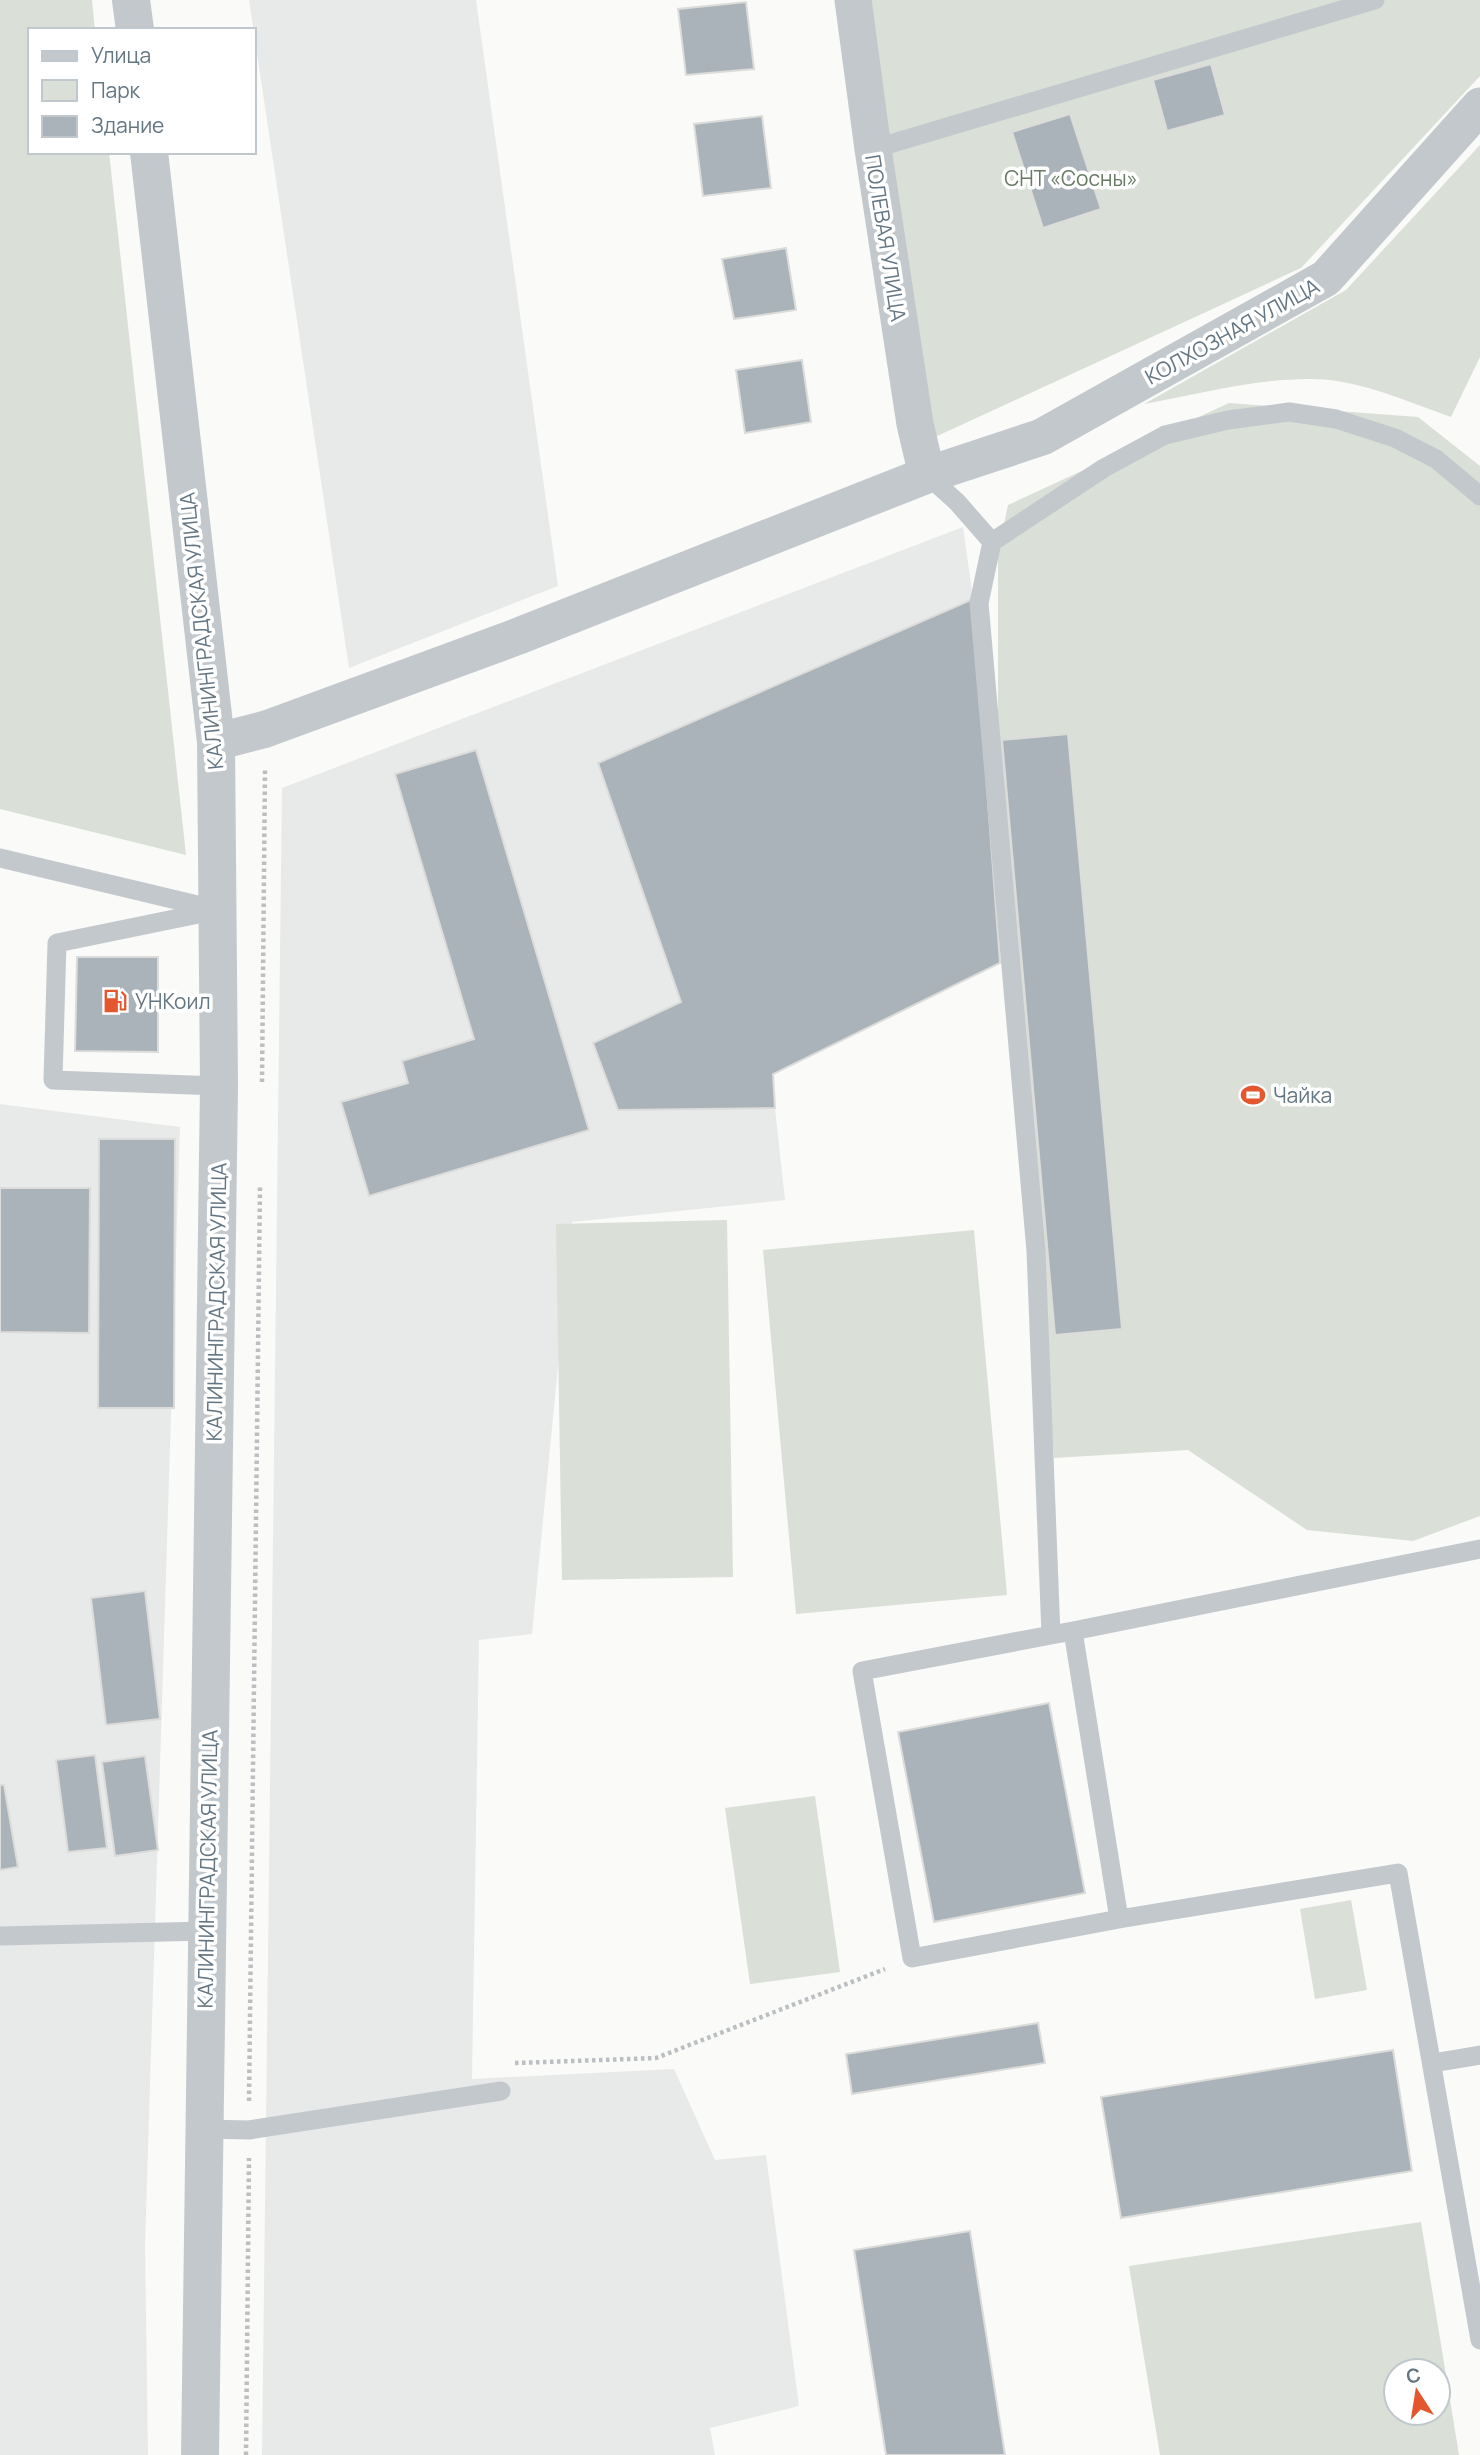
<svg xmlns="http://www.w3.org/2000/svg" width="1480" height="2455" viewBox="0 0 1480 2455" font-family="Manrope,sans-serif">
<rect width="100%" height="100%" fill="#fafaf8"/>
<path fill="#e8e9e9" d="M249,0h227l82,586 -209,82z
M963,527l10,72 27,364 -226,111 1,34 10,92 -213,22 -40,412 -53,6 -7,439 202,-10 41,91 51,-5 33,251 -89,22 5,27h-453l20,-1667z
M0,1104l180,23 -35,1118 3,210h-148z"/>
<path fill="#dadfd7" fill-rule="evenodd" d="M0,0h92l3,30h-65v122h79l77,703 -186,-46z
M860,0h620v76l-179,192 -368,170z
M1480,145v212l-29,60c-40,-14 -79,-32 -122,-37 -54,-6 -130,14 -185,24l202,-114z
M1229,403l189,14 62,49v1050l-67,25 -106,-11 -119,-80 -134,8 -56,-718v-187l10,-48z
M727,1220l6,357 -171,3 -6,-356z
M974,1230l33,365 -211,19 -33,-364z
M815,1796l25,176 -90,12 -25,-176z
M1351,1900l16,90 -52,9 -15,-90z
M1421,2222l38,233h-299l-31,-189zM1396,2371h42v42h-42z"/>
<path fill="#aab3b9" stroke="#dcdcda" stroke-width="2" d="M746,2l8,67 -68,6 -8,-66z
M1211,64l14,51 -58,16 -14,-51z
M1070,114l31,95 -58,19 -31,-96z
M762,116l9,72 -68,8 -9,-72z
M786,248l10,62 -62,9 -12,-60z
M802,360l9,62 -66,11 -9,-63z
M973,599l27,364 -227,111 2,34 -157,2 -25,-67 88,-41 -83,-239z
M1068,734l54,595 -67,6 -53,-595z
M476,750l113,380 -220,66 -28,-94 67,-19 -6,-22 72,-22 -79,-265z
M77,957h81v95l-83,-1z
M99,1139h76l-1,269h-76z
M0,1188h90l-1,145 -89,-1z
M145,1591l15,128 -54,6 -15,-127z
M1049,1703l36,190 -151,29 -36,-190z
M95,1755l12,93 -39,4 -12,-92z
M145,1756l13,94 -43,6 -13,-94z
M0,1785h4l14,82 -18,3z
M1038,2023l7,40 -193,31 -6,-40z
M1393,2050l19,121 -291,47 -20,-121z
M970,2231l35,224h-119l-32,-205z"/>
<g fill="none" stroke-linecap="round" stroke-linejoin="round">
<path stroke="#bbbfc2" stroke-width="4.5" stroke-dasharray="3.5 3.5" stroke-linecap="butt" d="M262,1082l3,-313
M515,2063l141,-5 229,-89
M249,2101l11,-916
M246,2455l3,-297"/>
<path stroke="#c3c8cc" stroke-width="19" d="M873,149l502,-149
M927,475l30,27 35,40 112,-74 61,-33 63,-15 61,-8 47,7 59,19 41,21 44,37
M992,542l-13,61 57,648 15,384 22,-4
M0,858l210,50
M218,910l-161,33 -4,137 166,6
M1480,1549l-407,82 46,288 279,-46 82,467
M1051,1635l-189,36 50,287 207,-39
M0,1936l206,-5
M1433,2063l47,-8
M203,2129l46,1 252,-39"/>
<path stroke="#c3c8cc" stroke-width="37" d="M853,0l20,149 42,275 12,51
M216,742l50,-13 250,-92 411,-162 115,-38 284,-159 154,-172"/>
<path stroke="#c3c8cc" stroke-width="38" d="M131,0l4,30
M149,152l67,590 3,344 -19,1369"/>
</g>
<defs>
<g id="fuel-bare" transform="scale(1.89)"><path d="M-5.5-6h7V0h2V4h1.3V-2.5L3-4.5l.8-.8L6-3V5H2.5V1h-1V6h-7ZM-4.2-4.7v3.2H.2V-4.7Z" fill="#e4572e" stroke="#fff" stroke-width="2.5" paint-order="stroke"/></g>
<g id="stadium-bare" transform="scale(1.89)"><path d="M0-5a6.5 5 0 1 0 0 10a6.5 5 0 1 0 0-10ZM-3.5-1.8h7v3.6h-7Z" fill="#e4572e" stroke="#fff" stroke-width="2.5" paint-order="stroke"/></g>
</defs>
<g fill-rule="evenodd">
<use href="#fuel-bare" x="115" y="1001"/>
<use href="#stadium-bare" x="1253" y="1095"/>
</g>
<g text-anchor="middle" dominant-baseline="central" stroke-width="7" stroke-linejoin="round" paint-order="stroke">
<g font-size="21" fill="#687a64" stroke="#fff">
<text x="1071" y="178">СНТ «Сосны»</text>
</g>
<g font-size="21" fill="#657683" stroke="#fff">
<text transform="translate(886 238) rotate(81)">ПОЛЕВАЯ УЛИЦА</text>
<text transform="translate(1232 331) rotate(-29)">КОЛХОЗНАЯ УЛИЦА</text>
<text transform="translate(201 631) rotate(-96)">КАЛИНИНГРАДСКАЯ УЛИЦА</text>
<text transform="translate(216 1302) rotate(-89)">КАЛИНИНГРАДСКАЯ УЛИЦА</text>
<text transform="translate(207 1869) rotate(-89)">КАЛИНИНГРАДСКАЯ УЛИЦА</text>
</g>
<g font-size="21" fill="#657683" stroke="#fff" text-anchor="start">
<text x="135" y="1001">УНКоил</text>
<text x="1273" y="1095">Чайка</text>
</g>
</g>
<rect x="28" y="28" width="228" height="126" fill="#ffffff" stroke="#c1c8cd" stroke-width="2"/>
<rect x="42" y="51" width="35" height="10" fill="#c3c8cc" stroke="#c1c8cd" stroke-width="2"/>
<text x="91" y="63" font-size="21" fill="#657683">Улица</text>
<rect x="42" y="80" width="35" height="21" fill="#dadfd7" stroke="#c1c8cd" stroke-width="2"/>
<text x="91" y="98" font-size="21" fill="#657683">Парк</text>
<rect x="42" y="116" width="35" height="21" fill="#aab3b9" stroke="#c1c8cd" stroke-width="2"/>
<text x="91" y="133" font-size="21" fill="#657683">Здание</text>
<g transform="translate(1417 2392) rotate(348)"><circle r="33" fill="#ffffff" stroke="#c1c8cd" stroke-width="2"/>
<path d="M0-5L12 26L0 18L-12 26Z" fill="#e4572e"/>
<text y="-10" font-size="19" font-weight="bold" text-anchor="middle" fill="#657683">С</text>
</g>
</svg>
